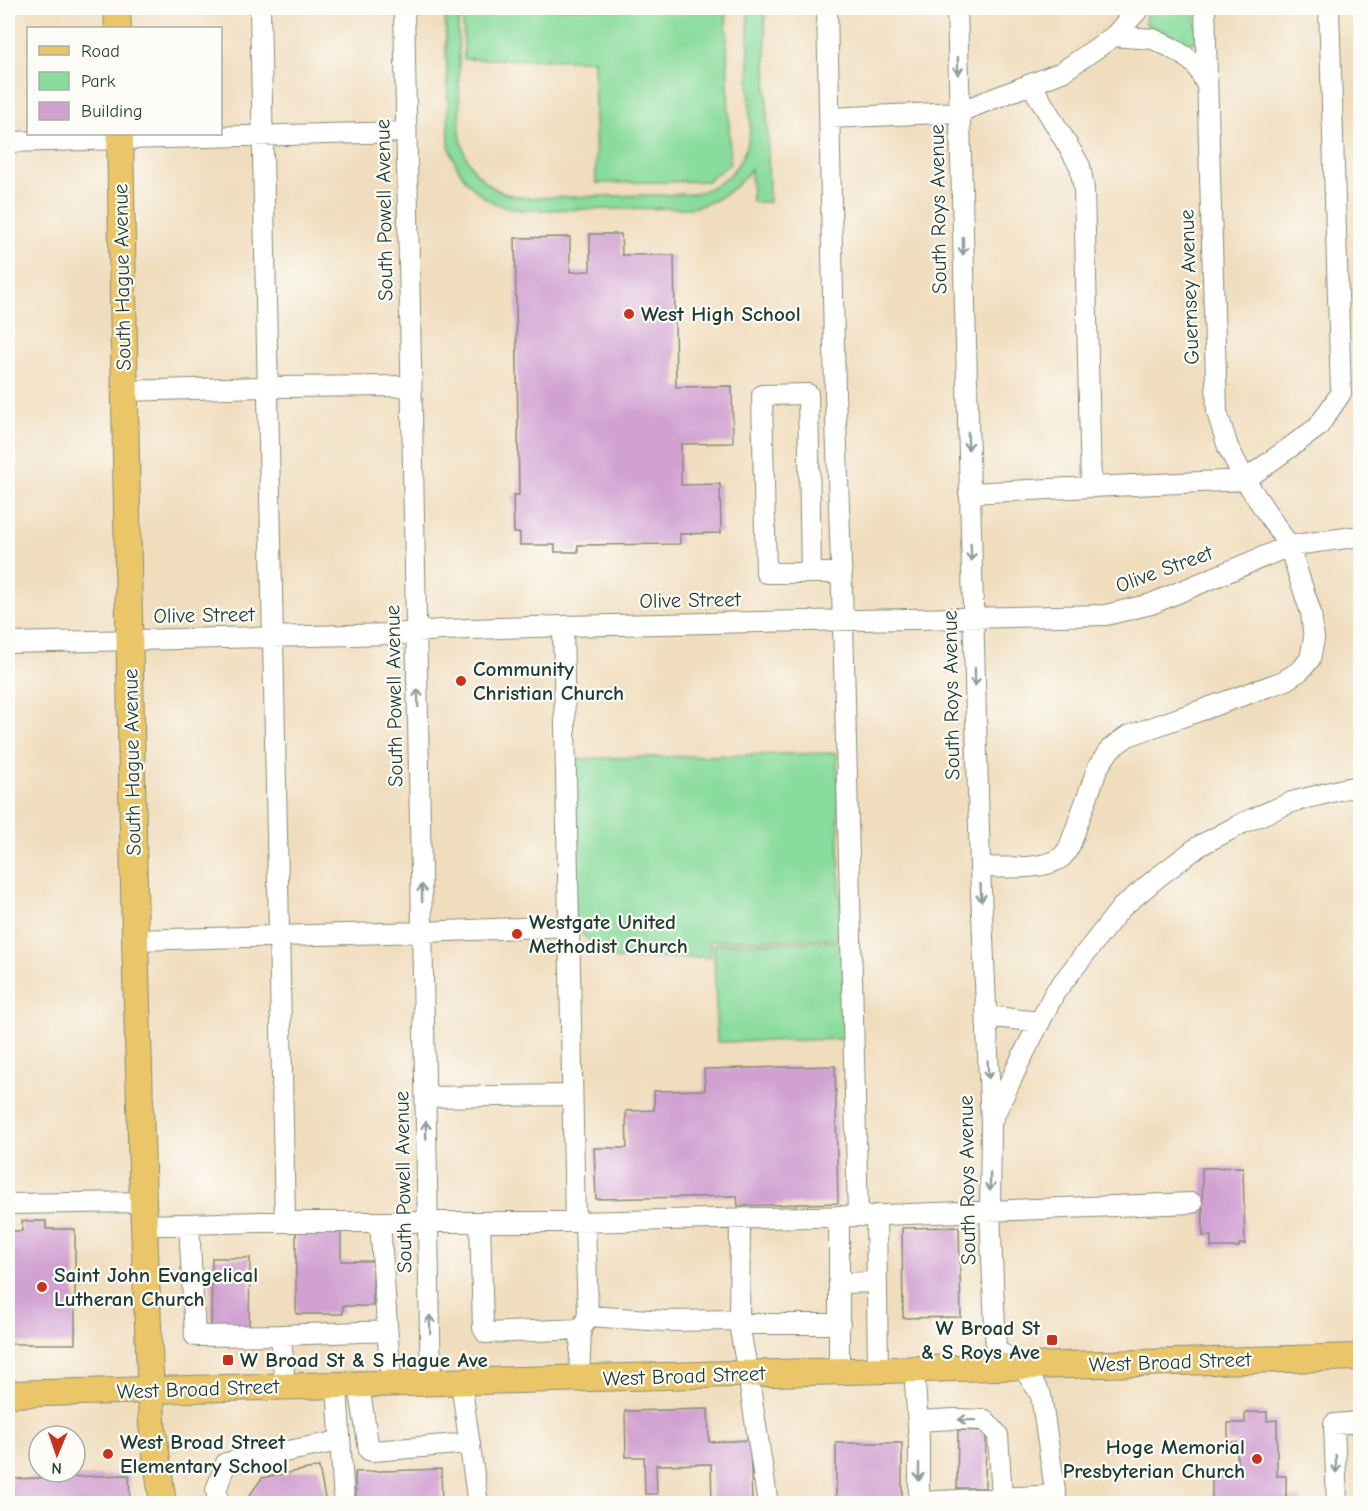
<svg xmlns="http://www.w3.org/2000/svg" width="1368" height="1511" viewBox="0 0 1368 1511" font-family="'Comic Neue',sans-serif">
<rect width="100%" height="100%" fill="#fdfcf7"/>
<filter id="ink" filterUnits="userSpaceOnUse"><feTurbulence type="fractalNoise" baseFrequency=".0167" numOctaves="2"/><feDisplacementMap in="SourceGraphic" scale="12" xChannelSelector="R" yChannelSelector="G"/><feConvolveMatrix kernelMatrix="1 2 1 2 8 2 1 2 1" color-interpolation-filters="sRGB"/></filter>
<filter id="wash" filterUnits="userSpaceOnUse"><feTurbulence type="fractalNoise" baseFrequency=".008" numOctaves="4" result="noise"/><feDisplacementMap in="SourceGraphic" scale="24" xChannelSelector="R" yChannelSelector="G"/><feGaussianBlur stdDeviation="1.35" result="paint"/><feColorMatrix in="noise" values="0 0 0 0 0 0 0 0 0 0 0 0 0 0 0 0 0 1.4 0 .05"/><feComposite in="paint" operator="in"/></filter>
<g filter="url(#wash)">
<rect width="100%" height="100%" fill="#f0ddbd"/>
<path fill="#8adc9c" stroke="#548c68" stroke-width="1.5" d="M445,8h13l2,123c3,38 31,66 70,67l163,-4c33,-8 52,-29 57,-63l-2,-123h17l4,194h-17l-1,-33c-16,22 -35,34 -61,39l-166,2c-38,-2 -66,-29 -75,-66z
M463,8h263l4,156 -23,17 -111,2 -2,-123 -130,-1z
M1154,8h41l2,31 -3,3 -5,1 -43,-19c-3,-8 3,-11 8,-16z
M837,753l4,185 -131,3v16l-97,2 -39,-31 -4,-169z
M842,941l3,98 -128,3 -3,-98z"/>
<g id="blocks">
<path fill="#d1a1d2" d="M590,234h31l1,21h52l2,132 56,-1 1,57 -52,1v41l39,-1 1,49 -41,1v10l-102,1v7h-23v-7h-35v-12h-6l-1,-38h6l-4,-257 55,-1v35l20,-1z
M835,1066l3,137 -100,3 -1,-10 -141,3 -2,-51h33l-1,-37 28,-1v-19l51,-1 -1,-21z
M1243,1167l2,77h-6v3h-28v-11h-8l-1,-68z
M22,1221h24v8h29v115h-65v-113h12z
M959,1227l2,90 -58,1 -1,-90z
M296,1229h45v32h32v45h-30v8h-47z
M212,1258h38l-1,73h-38z
M708,1409l1,33 41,-2 2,64h-40l-1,-40 -55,1 1,29h-12l-1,-37h-18l-1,-46z
M1245,1412h22v9l10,-1v56h9v22h16v6h-90v-28h25v-34h-9v-19h17z
M958,1430l28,1 -1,57h-28z
M836,1443h66v61h-66z
M319,1467l7,37h-78l-1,-5 15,-21z
M441,1469l1,35h-86l-1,-32z
M129,1475l1,29h-122v-25z"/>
</g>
</g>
<g filter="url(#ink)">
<use href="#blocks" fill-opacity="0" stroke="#888d78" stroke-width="1.5"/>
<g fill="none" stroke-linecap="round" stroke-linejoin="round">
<g stroke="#888d78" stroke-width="22">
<path id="minor" d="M260,8l25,1214
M404,8l27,1375
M827,8l8,384 8,229 15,595
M957,8l23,859 11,257 -1,88 6,138 26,16 19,29 16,109
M1114,36l39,3 17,8 16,10 11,9 9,18
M829,118l130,-6 103,-40 52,-36 26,-28
M8,142l398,-10
M124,391l143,-4 144,-1
M1091,487l154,-7 73,-53 23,-34 -12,-385
M969,493l122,-6 -7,-298 -4,-23 -49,-82
M811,573l-3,-179 -46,1 4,178h76
M563,626l12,596
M8,643l386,-9 47,-4 122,-4 543,-11 45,-11 138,-58 71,-10
M980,867c22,0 64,4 82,-10 3,-3 6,-8 8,-12l28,-78 13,-19 17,-12 156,-55 17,-11 9,-11 4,-20 -3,-26 -22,-67 -44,-66 -17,-33 -11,-35 -12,-404
M135,940l287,-8 147,-6
M986,1016l54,6
M426,1097l146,-2
M992,1120l29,-61 34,-67 66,-84 37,-31 41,-31 46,-24 47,-20 51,-13 17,-3
M8,1204l135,-2
M876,1215l2,155
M740,1219l-1,105 9,50 20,130
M380,1222l11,162
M480,1222l3,106 3,5 95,-4
M189,1224l6,112 86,-1
M144,1225l117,-3h314l283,-6 334,-13
M840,1283l36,-1
M588,1316l77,5 74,-1
M739,1324h101
M914,1369l5,71v62l137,-7
M839,1371v-155
M579,1379l2,-50 7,-13 -3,-94
M461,1382l17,122
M337,1385l7,119
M359,1385l10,65 4,1 97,-8
M285,1387l-4,-52 106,-4
M918,1421l36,-2 31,1 13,15 4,62
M219,1504l-3,-14 10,-27 114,-22
M1337,1504l-3,-80 26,-2"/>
</g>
<g stroke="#888d78" stroke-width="28">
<path id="major" d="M117,8l1,20
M120,134l15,806 8,262 9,222 11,80
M8,1394l1352,-37"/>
</g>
<use href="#minor" stroke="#fff" stroke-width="20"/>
<use href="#major" stroke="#ebc669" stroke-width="26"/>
</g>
<defs><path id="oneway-shaft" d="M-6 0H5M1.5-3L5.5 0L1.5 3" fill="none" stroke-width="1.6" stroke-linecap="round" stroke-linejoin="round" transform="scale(1.5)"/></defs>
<g stroke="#8f9e9a">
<use href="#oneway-shaft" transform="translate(958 66) rotate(89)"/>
<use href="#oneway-shaft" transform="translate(963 246) rotate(89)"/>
<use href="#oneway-shaft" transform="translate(968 441) rotate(89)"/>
<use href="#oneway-shaft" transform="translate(971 552) rotate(88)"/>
<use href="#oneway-shaft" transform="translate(975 677) rotate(89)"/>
<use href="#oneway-shaft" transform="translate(418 698) rotate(-91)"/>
<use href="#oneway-shaft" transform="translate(422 893) rotate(-91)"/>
<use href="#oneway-shaft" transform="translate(981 893) rotate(87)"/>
<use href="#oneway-shaft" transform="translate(988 1070) rotate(88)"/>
<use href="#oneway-shaft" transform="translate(426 1130) rotate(-91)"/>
<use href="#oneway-shaft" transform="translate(990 1182) rotate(90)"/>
<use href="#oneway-shaft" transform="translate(430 1324) rotate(-91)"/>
<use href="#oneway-shaft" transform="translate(967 1420) rotate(-179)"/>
<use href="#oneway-shaft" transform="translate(1336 1464) rotate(88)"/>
<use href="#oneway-shaft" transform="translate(919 1472) rotate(90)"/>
</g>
</g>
<g fill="#c8321e" stroke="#fdfcf7" stroke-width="2">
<circle cx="629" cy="314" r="6"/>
<circle cx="461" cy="681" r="6"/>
<circle cx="517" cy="934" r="6"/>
<circle cx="42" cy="1287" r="6"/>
<rect x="1046" y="1334" width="12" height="12" rx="3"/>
<rect x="222" y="1354" width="12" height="12" rx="3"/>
<circle cx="108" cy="1454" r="6"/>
<circle cx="1257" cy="1459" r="6"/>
</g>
<g text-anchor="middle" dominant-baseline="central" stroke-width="4.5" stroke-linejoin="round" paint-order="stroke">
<g font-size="21" fill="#1f3d34" stroke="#fdfcf7">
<text transform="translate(938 209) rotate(-91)">South Roys Avenue</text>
<text transform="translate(384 210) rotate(-91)">South Powell Avenue</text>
<text transform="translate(122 277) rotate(-91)">South Hague Avenue</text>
<text transform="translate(1189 287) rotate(-92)">Guernsey Avenue</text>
<text transform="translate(1164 569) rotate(-20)">Olive Street</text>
<text transform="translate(690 600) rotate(-1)">Olive Street</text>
<text transform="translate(204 615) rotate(-1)">Olive Street</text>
<text transform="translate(951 695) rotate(-91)">South Roys Avenue</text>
<text transform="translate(394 696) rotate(-91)">South Powell Avenue</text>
<text transform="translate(132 762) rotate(-91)">South Hague Avenue</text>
<text transform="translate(967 1180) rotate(-91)">South Roys Avenue</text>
<text transform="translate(403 1182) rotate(-91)">South Powell Avenue</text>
<text transform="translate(1170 1362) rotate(-2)">West Broad Street</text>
<text transform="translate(684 1376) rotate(-2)">West Broad Street</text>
<text transform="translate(198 1389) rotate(-2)">West Broad Street</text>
</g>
<g font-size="21" font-weight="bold" fill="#1f3d34" stroke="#fdfcf7" text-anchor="start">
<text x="641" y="314">West High School</text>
<text x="473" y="669">Community<tspan x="473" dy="24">Christian Church</tspan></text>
<text x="529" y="922">Westgate United<tspan x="529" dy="24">Methodist Church</tspan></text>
<text x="54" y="1275">Saint John Evangelical<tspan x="54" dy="24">Lutheran Church</tspan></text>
<text x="1040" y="1328" text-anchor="end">W Broad St<tspan x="1040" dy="24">&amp; S Roys Ave</tspan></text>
<text x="240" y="1360">W Broad St &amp; S Hague Ave</text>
<text x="120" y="1442">West Broad Street<tspan x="120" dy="24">Elementary School</tspan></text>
<text x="1245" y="1447" text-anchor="end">Hoge Memorial<tspan x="1245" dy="24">Presbyterian Church</tspan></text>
</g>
</g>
<rect width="1368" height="1511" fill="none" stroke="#fdfcf7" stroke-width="30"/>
<rect x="27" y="27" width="195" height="108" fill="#fdfcf7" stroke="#a4b0a9" stroke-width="1.5"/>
<rect x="39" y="46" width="30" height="9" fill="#ebc669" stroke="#a4b0a9" stroke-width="1.5"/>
<text x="81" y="57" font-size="18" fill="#1f3d34">Road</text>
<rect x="39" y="72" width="30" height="18" fill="#8adc9c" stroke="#a4b0a9" stroke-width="1.5"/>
<text x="81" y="87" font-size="18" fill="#1f3d34">Park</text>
<rect x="39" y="102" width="30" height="18" fill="#d1a1d2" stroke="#a4b0a9" stroke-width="1.5"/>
<text x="81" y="117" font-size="18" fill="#1f3d34">Building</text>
<g transform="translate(57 1454) rotate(182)"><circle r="28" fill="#fdfcf7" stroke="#a4b0a9" stroke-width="1.5"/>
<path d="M0-4.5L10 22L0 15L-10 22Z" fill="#c8321e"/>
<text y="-9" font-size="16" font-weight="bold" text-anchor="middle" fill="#1f3d34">N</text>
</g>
</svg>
